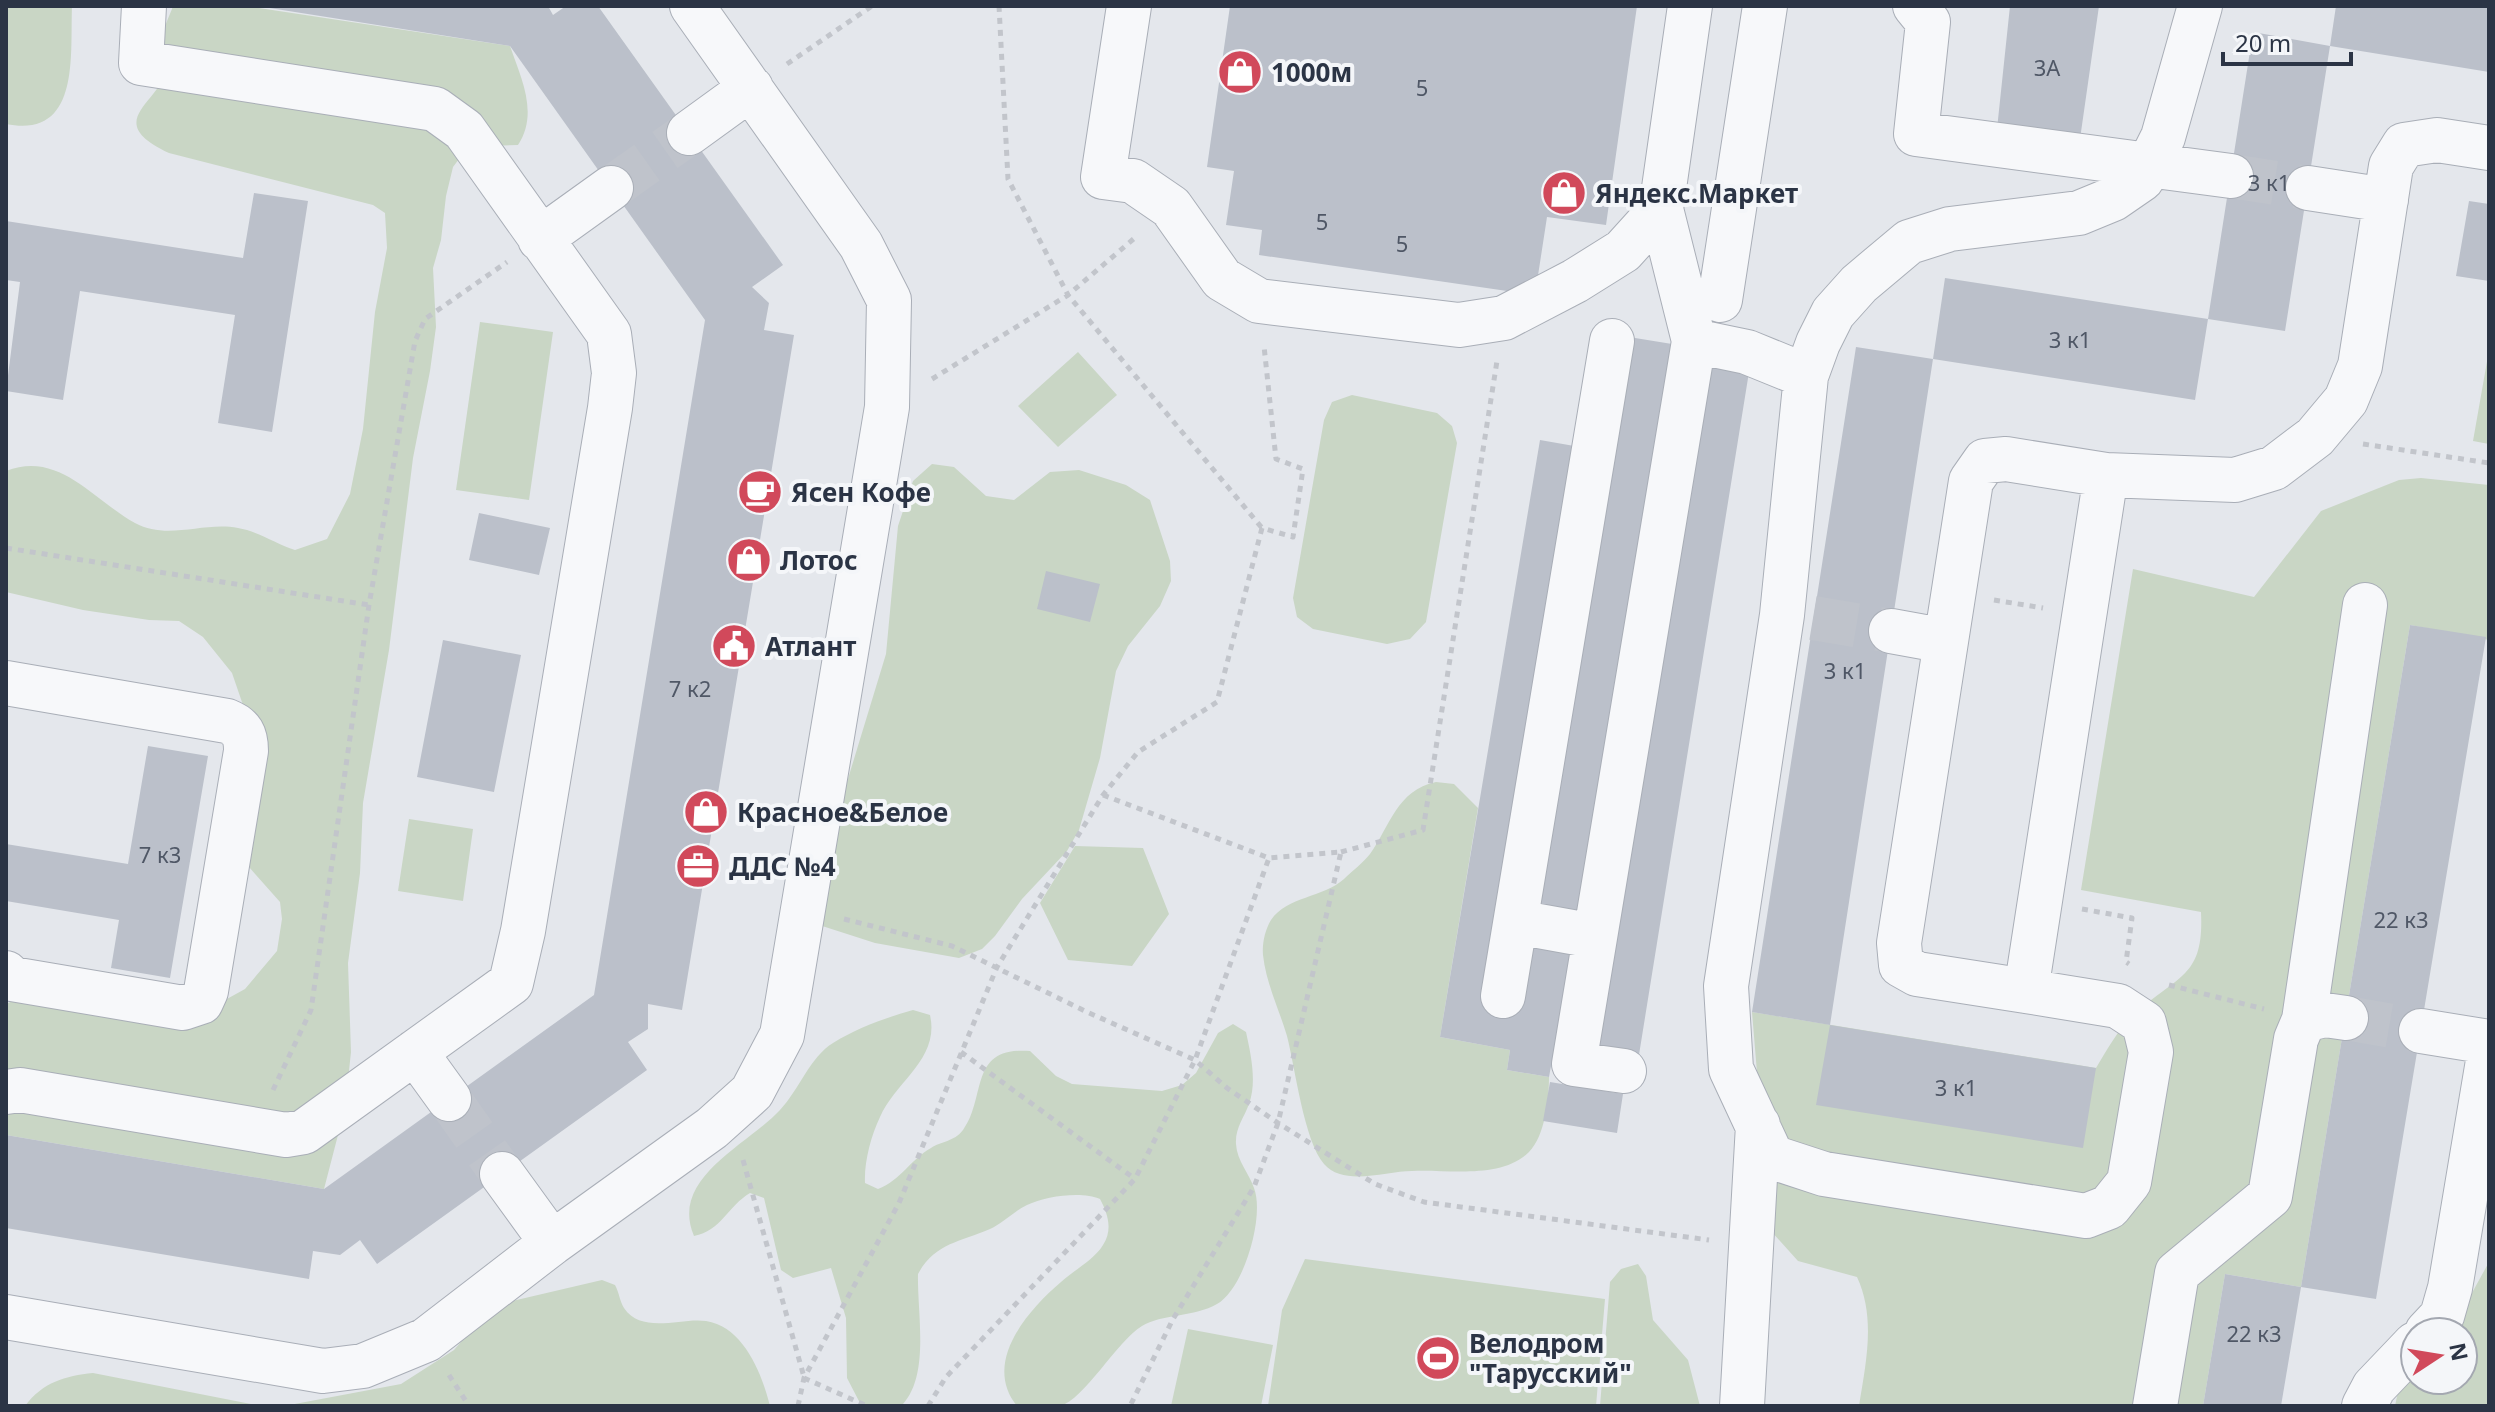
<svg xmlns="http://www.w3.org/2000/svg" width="2495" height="1412" viewBox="0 0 2495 1412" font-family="'Noto Sans',sans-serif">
<rect width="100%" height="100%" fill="#e4e7ec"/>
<path fill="#c9d6c5" d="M6,6h66c-2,49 9,133 -66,118z
M173,6h72l265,40c11,32 29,67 8,99l-29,1 -27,9 -9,12 -7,29 -5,44 -8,28 3,59 -6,44 -17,87 -24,192 -26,153 -3,70 -12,90 3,89 -6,56 -21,81 -318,-54v-131l30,-14 180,15 29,-16 32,-38 5,-32 -2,-17 -31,-35 -5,-16 -1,-146 -11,-32 -29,-36 -24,-16 -30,-1 -66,-10 -77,-18v-121c53,-21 87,29 129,52 33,18 69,-2 103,5 19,3 38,16 57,22l32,-11 23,-45 13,-65 12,-117 12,-64 -2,-35 -12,-8 -204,-52c-70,-33 -6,-50 -2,-87 0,-10 -4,-20 -4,-31 1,-9 7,-20 10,-29z
M480,322l73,10 -24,168 -73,-10z
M2489,350v94l-16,-3z
M1078,352l39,43 -59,52 -40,-41z
M1352,395l85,18 15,13 5,17 -31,179 -16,17 -23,5 -74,-15 -16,-12 -4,-19 31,-178 8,-18z
M932,464l22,3 32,29 28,4 36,-28 29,-2 47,15 24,15 20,61 1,20 -11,25 -32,40 -12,25 -16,87 -21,72 -12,21 -45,48 -27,37 -13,13 -23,9 -84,-15 -59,-19 31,-142 39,-128 12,-128 15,-45z
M2421,478l68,7v155l-79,-15 -109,662 -76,-13 -22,132h-344c7,-44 17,-88 -2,-129l-59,-16 -28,-31 -18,-218 344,56c12,-20 25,-44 44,-59 42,-35 64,-35 61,-97l-120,-22 52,-321 121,28 67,-86 78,-31z
M1436,782l18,2 24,24 -38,229 70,13 -3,20 42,7c0,22 -4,59 -20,75 -28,28 -82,17 -117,19 -26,0 -68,16 -88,-7 -20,-23 -29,-97 -37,-128 -8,-27 -21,-53 -24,-81 -1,-12 2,-25 8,-35 16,-24 52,-22 73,-41 8,-8 19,-16 26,-25 20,-28 27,-64 66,-72z
M409,819l64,10 -10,72 -65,-10z
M1075,846l68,2 26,66 -37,52 -64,-6 -28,-57z
M913,1010l17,5c10,44 -34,66 -50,102 -9,19 -16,45 -15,66l13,6c23,-9 32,-29 53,-41 10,-7 23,-6 32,-18 24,-33 5,-84 67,-79l26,25 16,8 90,7 20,-6 14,-12 22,-40 15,-9 13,8c5,23 11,50 3,72 -5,14 -14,24 -13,40 1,17 13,29 18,44 11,28 -10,101 -37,116 -22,13 -56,10 -75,22 -25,15 -58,74 -82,80 -13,3 -30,0 -43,0 -35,-43 10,-95 44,-124 13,-12 33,-22 42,-37 10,-15 5,-31 -3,-46 -18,-8 -54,-3 -73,6 -13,6 -24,18 -37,24 -30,13 -55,14 -72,45 -1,39 12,100 -15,130l-42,1 -14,-27 -1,-60 -15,-50 -38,10 -12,-8 -17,-72 -14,-5c-22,13 -29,38 -56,43 -25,-58 54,-91 86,-126 19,-20 30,-53 53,-67 24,-15 52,-25 80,-33z
M1305,1259l300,40 -9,107h-328l14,-96z
M2489,1262v144h-94l4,-19 16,-29v22h48v-48h-20l19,-21z
M1638,1264l8,12 7,44 35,40 12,46h-100l10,-124 11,-13z
M602,1280l13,5c4,7 5,17 9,23 18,27 58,9 82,13 38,6 56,53 64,85h-486l117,-22 53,-34 23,-27 31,-21z
M1188,1329l85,16 -12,61h-90z
M93,1373l168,33h-236c18,-24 40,-30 68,-33z"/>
<path fill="#bbc0ca" d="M257,6h291l5,9 13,-9h32l185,259 -31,22 17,16 -5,27 30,5 -112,675 -34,-6v25l-20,13 19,28 -270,194 -17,-24 -20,15 -27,-4 -4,28 -303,-51v-93l318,54 270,-194 111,-675 -195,-274z
M1230,6h407l-31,219 -59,-8 -12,78 -276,-40 3,-25 -36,-5 8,-54 -27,-4z
M2010,6h89l-19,133 -83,-10z
M2336,6h153v66l-159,-26z
M2253,32l77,14 -45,285 -77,-12z
M254,193l54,8 -36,231 -54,-9 17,-108 -155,-24 -17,109 -57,-9 14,-109 -14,-2v-59l237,37z
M2469,201l20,3v77l-33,-5z
M1945,278l263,41 -13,81 -262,-41z
M1629,337l43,7 -96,579 -43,-7z
M1856,347l77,12 -103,666 -78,-13z
M1708,365l41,7 -111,689 -41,-7z
M1540,440l40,7 -50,492 43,7 -24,131 -42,-7 3,-20 -70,-13z
M479,513l71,15 -11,47 -70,-15z
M1046,571l54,13 -10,38 -53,-13z
M2410,625l76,12 -110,662 -75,-12z
M443,640l78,15 -27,137 -77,-15z
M148,746l60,10 -38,222 -59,-10 8,-48 -113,-19v-57l122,20z
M1830,1025l266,43 -13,80 -267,-43z
M1550,1082l73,12 -6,39 -74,-12z
M2225,1274l76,13 -20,119h-78z"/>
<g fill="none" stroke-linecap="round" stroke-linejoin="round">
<path stroke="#bfc3cb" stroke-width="44" stroke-dasharray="44 22" stroke-linecap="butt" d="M2231,176l77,12
M611,188l78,-55
M1813,618l78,13
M2346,1018l75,13
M449,1099l53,75"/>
<g stroke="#a9aeb7" stroke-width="46">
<path id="minor" d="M1129,6l-26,171 30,4 38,26 51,72 37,22 200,24 45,-7 71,-37 48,-30 38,-42 29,-203
M1915,6l13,16 -12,112 315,42
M689,133l62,-45
M2308,188l78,12
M1661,209l33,132 53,11 59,24
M540,239l71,-51
M1720,300l45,-294
M2106,475l-80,516 -109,-17 -16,-9 -2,-22 72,-462 14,-20 21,-2 100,16 129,5 39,-12 41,-31 31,-37 14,-34 31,-200 13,-21 33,-5 52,8
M1891,631l55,10
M6,683l221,38c15,6 19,14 19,30l-40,240 -5,11 -18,6 -171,-29 -6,-6
M1516,922l78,14
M2026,991l92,15 26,17 7,29 -22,130 -20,25 -23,9 -262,-42 -52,-17 -41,-88 -5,-83 56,-371 24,-239 12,-33 15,-30 26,-29 50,-42 41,-13 129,-16 34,-14 29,-20 21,-42 37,-131
M1503,996l109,-655
M2304,1020l61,-415
M2421,1031l68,11
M415,1052l34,47
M1624,1071l-50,-7 120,-723
M6,1092l14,-2 266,45 18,-3 207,-149 12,-52 87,-523 4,-35 -5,-39 -145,-204 -29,-21 -294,-46 3,-57
M502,1174l50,69
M6,1317l317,54 40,-5 63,-26 126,-97 160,-115 40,-36 30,-57 105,-628 2,-107 -28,-55 -169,-239
M2427,1332l15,-16 8,-28 39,-233
M1742,1406l16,-281
M2155,1406l22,-133 93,-77 26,-157 8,-19 21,-5 21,3
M2364,1406l10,-19 41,-43"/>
</g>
<path stroke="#c2c5cb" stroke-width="5" stroke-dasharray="6 6" stroke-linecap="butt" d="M999,6l9,173 60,116 194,233
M787,64l85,-58
M932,379l136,-84 69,-59
M2363,444l126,19
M6,548l363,57
M1994,600l49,8
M1103,795l166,63 72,-6 -63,271 -24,64 -81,132 -43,87
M1341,852l82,-22 74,-469
M2082,909l50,9 -6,44 3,2
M844,919l108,27 135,66 108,48 32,28 51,35 97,61 49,18 285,38
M2169,985l95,24
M961,1052l174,127
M273,1090l38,-80 58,-405 46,-264 10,-22 82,-57
M743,1160l61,217
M449,1375l20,31
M804,1378l63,28
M798,1406l6,-28 95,-175 98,-236 106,-172 35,-43 79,-50 45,-174 31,9 10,-68 -27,-10 -12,-113
M928,1406l18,-29 189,-198 60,-119 74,-202"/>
<use href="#minor" stroke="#f7f8fa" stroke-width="44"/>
</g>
<defs>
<g id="shop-disc" transform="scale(2.3)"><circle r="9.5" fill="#d1495b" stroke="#f4f6f9"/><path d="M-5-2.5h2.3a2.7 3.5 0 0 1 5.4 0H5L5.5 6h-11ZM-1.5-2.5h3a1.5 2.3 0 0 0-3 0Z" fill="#fff"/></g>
<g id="cafe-disc" transform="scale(2.3)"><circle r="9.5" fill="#d1495b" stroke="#f4f6f9"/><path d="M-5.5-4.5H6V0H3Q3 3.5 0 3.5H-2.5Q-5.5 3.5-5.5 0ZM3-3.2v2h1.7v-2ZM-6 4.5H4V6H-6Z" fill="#fff"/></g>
<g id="civic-disc" transform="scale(2.3)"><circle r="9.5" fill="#d1495b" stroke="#f4f6f9"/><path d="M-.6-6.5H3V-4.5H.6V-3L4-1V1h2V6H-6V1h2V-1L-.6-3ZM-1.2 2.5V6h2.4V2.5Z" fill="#fff"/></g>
<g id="office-disc" transform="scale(2.3)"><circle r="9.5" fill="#d1495b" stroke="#f4f6f9"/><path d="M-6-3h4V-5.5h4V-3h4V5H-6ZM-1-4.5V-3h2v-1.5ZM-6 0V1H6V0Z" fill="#fff"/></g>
<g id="stadium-disc" transform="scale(2.3)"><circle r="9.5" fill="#d1495b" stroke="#f4f6f9"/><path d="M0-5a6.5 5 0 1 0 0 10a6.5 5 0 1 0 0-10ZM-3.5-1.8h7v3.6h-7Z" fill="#fff"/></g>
</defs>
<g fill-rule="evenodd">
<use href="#shop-disc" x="1240" y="72"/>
<use href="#shop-disc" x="1564" y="193"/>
<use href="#cafe-disc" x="760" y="492"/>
<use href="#shop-disc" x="749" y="560"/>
<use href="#civic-disc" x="734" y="646"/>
<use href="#shop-disc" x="706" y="812"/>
<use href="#office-disc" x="698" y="866"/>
<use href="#stadium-disc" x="1438" y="1358"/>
</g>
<g text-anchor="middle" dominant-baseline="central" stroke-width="8" stroke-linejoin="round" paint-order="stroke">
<g font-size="22" fill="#4f5766">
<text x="2047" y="67">3А</text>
<text x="1422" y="87">5</text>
<text x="2269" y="182">3 к1</text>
<text x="1322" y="221">5</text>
<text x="1402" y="243">5</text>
<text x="2070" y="339">3 к1</text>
<text x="1845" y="670">3 к1</text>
<text x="690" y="688">7 к2</text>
<text x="160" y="854">7 к3</text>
<text x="2401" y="919">22 к3</text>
<text x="1956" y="1087">3 к1</text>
<text x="2254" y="1333">22 к3</text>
</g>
<g font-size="26" font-weight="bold" fill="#2b3445" stroke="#f4f6f9" text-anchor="start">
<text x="1271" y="72">1000м</text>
<text x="1595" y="193">Яндекс.Маркет</text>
<text x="791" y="492">Ясен Кофе</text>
<text x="780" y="560">Лотос</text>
<text x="765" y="646">Атлант</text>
<text x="737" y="812">Красное&amp;Белое</text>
<text x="729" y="866">ДДС №4</text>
<text x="1469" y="1343">Велодром<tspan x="1469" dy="30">"Тарусский"</tspan></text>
</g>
</g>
<rect width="2495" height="1412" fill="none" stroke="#2b3445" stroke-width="16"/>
<g transform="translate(2439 1356) rotate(78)"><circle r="38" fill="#f4f6f9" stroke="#a4a8b1" stroke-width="2"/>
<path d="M0-6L14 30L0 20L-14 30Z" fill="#d1495b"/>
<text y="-12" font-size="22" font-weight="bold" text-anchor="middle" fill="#2b3445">N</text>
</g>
<path d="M2223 52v12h128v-12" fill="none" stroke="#2b3445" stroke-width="4"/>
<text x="2235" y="52" font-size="24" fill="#2b3445" stroke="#f4f6f9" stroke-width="6" paint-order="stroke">20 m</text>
</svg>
